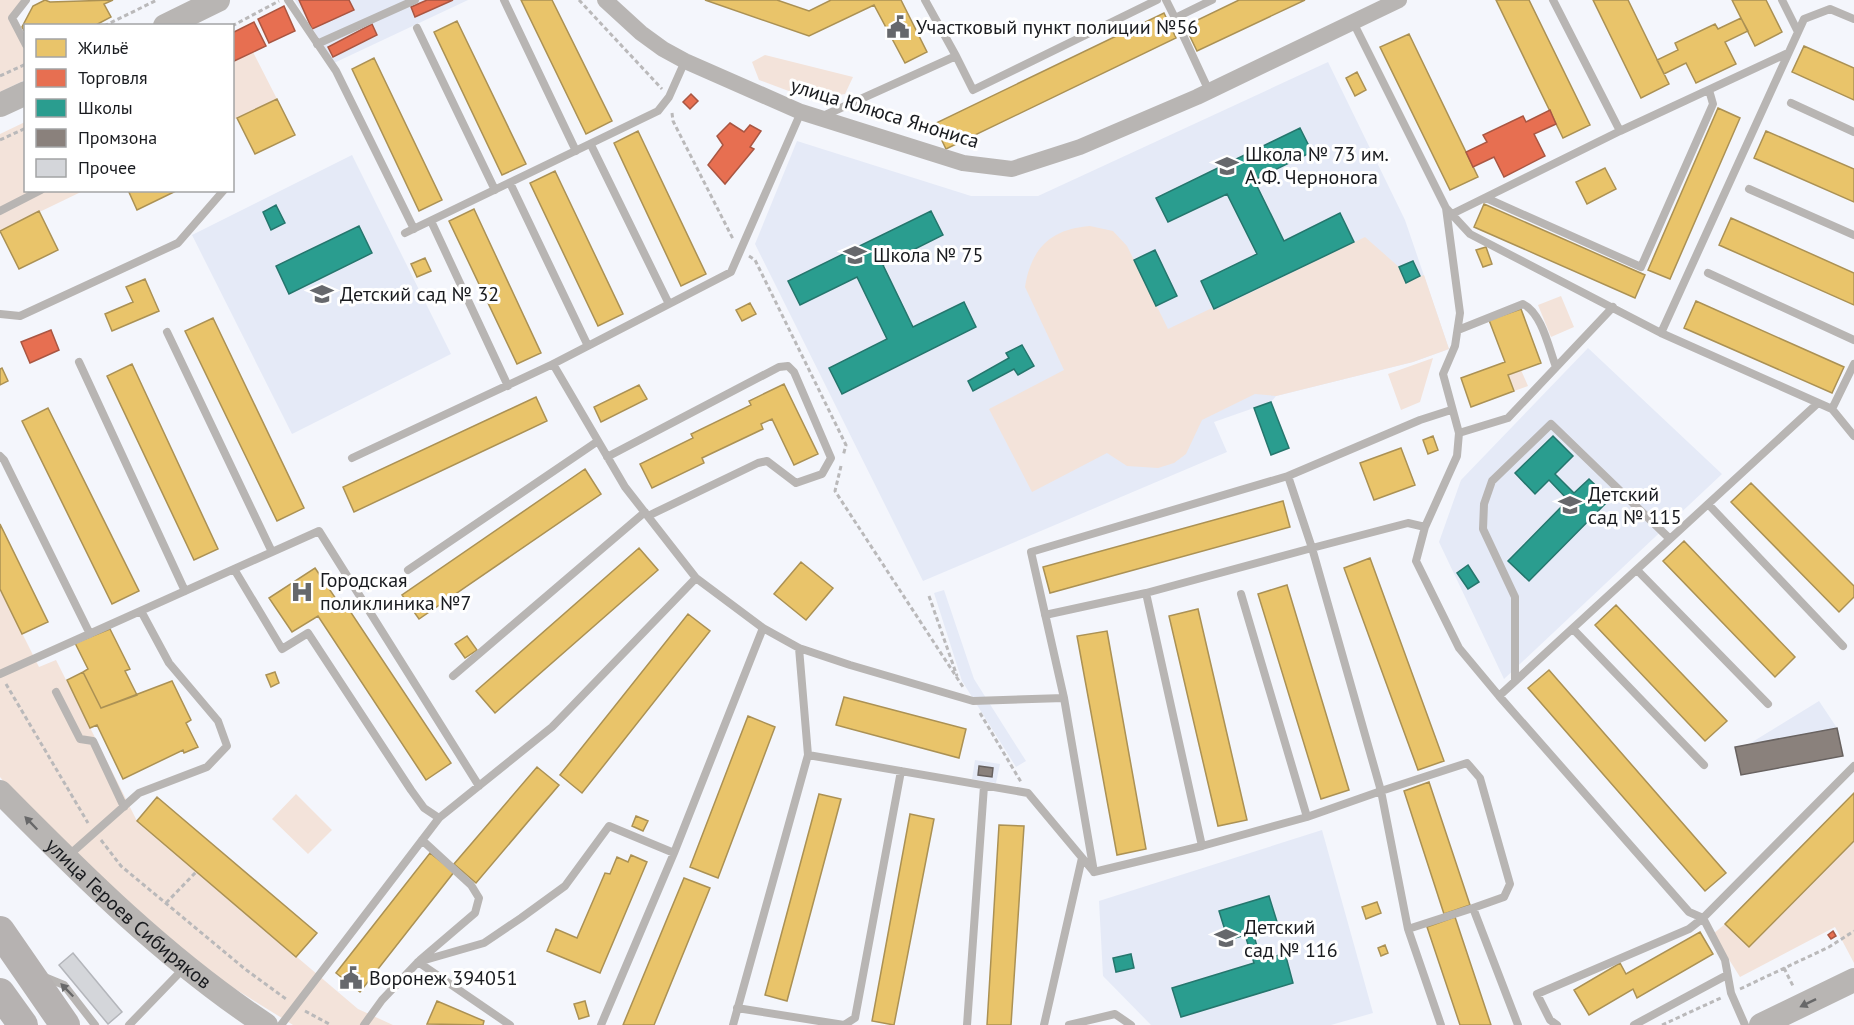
<svg xmlns="http://www.w3.org/2000/svg" width="1854" height="1025" viewBox="0 0 1854 1025" font-family="'PT Sans',sans-serif">
<rect width="100%" height="100%" fill="#f4f6fc"/>
<path fill="#e5eaf7" d="M295,0h173l-134,63z
M1328,62l77,158 44,129 -36,13 -137,34 -5,6 -57,20 13,30 -304,129 -168,-337 42,-103 174,55h67z
M352,155l99,199 -159,80 -100,-199z
M1588,348l134,126 -218,205 -65,-137 22,-62z
M944,590l30,89 52,82 -10,6 -54,-86 -28,-88z
M1819,701l18,27 6,28 -102,19 -6,-28 14,-3z
M975,760l25,4 -4,19 -24,-4z
M1322,830l51,183 -42,12h-180l-48,-49 -4,-75z"/>
<path fill="#f3e3da" d="M0,0h24l-11,22 13,25 -1,33 -25,12z
M253,52l24,47 -44,21v-58z
M765,55l88,22 -8,17 -35,5 -51,-19 -7,-18z
M25,122l1,68 57,1 -83,40v-97z
M1090,226l23,5 14,15 41,83 46,-22 1,3 150,-73 34,30 7,15 18,-7 25,74 -36,13 -137,34 -21,-2 -53,26 -16,34 -12,9 -16,5 -31,-2 -20,-13 -75,39 -43,-83 75,-39 -39,-83c6,-38 25,-58 65,-61z
M1561,296l13,31 -23,10 -13,-32z
M1433,358l-13,44 -19,8 -13,-36z
M1521,370l7,16 -14,5 -6,-16z
M0,589l39,78 17,-7 81,161 221,188 35,16h-100l-88,-55 -79,-63 -114,-115 -12,-15z
M296,794l36,36 -24,24 -36,-35z
M1854,841v122l-19,-36 -95,50 -27,-43 12,-10 24,23z"/>
<path fill="#e9c46a" stroke="#ab9154" stroke-width="1.5" d="M45,0l5,2 63,-2 -9,4 7,13 -17,9h-68v8l-4,-7 11,-21z
M521,0h31l60,121 -26,13z
M705,0h72l32,11 22,-11h70l26,52 -22,11 -31,-58 -65,31z
M1239,0h66l-108,51 -12,-25z
M1496,0h33l61,125 -27,13z
M1593,0h35l41,84 -28,14z
M1732,0h34l16,32 -27,14z
M1164,13l12,25 -230,111 -12,-25z
M1741,18l7,13 -23,11 11,22 -40,19 -10,-20 -22,11 -7,-14 21,-10 -3,-7 40,-19 3,5z
M457,21l69,143 -24,11 -68,-143z
M1409,34l69,143 -28,13 -70,-143z
M1804,46l50,22v32l-62,-28z
M374,58l68,142 -23,11 -67,-142z
M1357,72l9,18 -11,6 -9,-18z
M277,99l18,36 -40,19 -18,-36z
M1718,108l22,10 -70,161 -22,-9z
M638,131l68,143 -25,12 -67,-143z
M1766,131l88,38v33l-100,-44z
M1605,168l11,21 -29,15 -11,-22z
M555,171l68,143 -25,12 -68,-143z
M128,190h48v1l-39,19z
M1484,204l161,71 -10,23 -161,-71z
M474,209l67,144 -24,11 -68,-143z
M39,211l19,39 -39,19 -19,-38z
M1731,218l123,55v32l-135,-60z
M1486,247l6,17 -9,3 -7,-17z
M425,258l6,13 -14,6 -6,-13z
M145,279l14,32 -47,20 -7,-17 28,-12 -7,-15z
M1696,301l148,66 -12,26 -148,-65z
M750,303l6,11 -14,7 -6,-11z
M1521,309l20,54 -33,12 6,16 -43,16 -10,-29 44,-16 -16,-42z
M213,318l91,190 -27,13 -92,-190z
M132,364l86,185 -24,11 -87,-184z
M2,368l6,13 -8,4v-16z
M784,384l34,70 -24,11 -22,-46 -11,5 2,5 -61,29 2,5 -52,25 -12,-24 53,-26 -2,-4 60,-29 -2,-4z
M639,385l8,14 -46,23 -7,-15z
M536,397l11,24 -193,91 -11,-25z
M48,408l91,183 -27,13 -90,-183z
M1433,436l5,14 -10,4 -5,-14z
M1401,448l14,37 -41,15 -14,-37z
M585,469l16,25 -182,125 -17,-24z
M1751,483l103,103v11l-15,15 -108,-110z
M1283,501l7,26 -240,66 -7,-26z
M0,524l48,98 -26,12 -22,-45z
M1684,541l111,116 -20,20 -112,-116z
M639,548l19,22 -163,143 -19,-22z
M1370,558l74,203 -26,9 -74,-202z
M801,562l32,26 -27,32 -32,-26z
M315,568l23,34 4,-3 109,164 -25,17 -108,-164 -26,16 -23,-34z
M1287,585l62,205 -28,9 -63,-205z
M1616,605l111,116 -22,20 -110,-116z
M1198,609l49,211 -29,6 -49,-210z
M688,614l22,17 -128,162 -22,-18z
M110,629l20,40 -5,2 12,24 -36,13 -18,-36 5,-3 -13,-26z
M1107,631l39,218 -29,6 -40,-219z
M467,636l10,14 -12,8 -10,-14z
M1549,670l177,203 -21,18 -177,-203z
M83,672l18,36 71,-27 19,39 -5,3 12,24 -14,6 -1,-3 -60,29 -26,-54 -7,3 -23,-48z
M275,672l4,11 -8,4 -5,-12z
M844,697l122,32 -7,29 -123,-33z
M748,716l27,11 -57,151 -28,-11z
M537,767l22,18 -83,98 -22,-19z
M1429,782l41,123 -26,9 -40,-123z
M1854,793v48l-105,106 -24,-23z
M819,794l22,5 -54,202 -22,-6z
M157,797l160,136 -21,24 -159,-136z
M910,814l24,5 -40,206 -22,-4z
M636,816l12,5 -5,10 -11,-5z
M999,825l25,1 -13,199h-24z
M430,853l24,19 -94,120 -24,-19z
M631,855l16,7 -47,111 -53,-22 9,-22 21,9 28,-65 5,1 7,-17 11,5z
M684,878l26,10 -56,137h-31z
M1377,902l4,11 -15,6 -4,-12z
M1455,917l36,108h-31l-33,-98z
M1700,932l13,22 -76,44 -4,-9 -44,26 -15,-25 46,-27 6,11z
M1385,945l3,8 -7,3 -3,-8z
M437,1001l47,20 -1,4 -56,-1z
M585,1001l4,15 -10,3 -5,-15z"/>
<path fill="#e76f51" stroke="#a95642" stroke-width="1.5" d="M299,0h50l5,10 -42,19z
M427,0h26l-38,17 -4,-10z
M284,6l11,25 -26,12 -11,-24z
M254,22l12,24 -34,16v-29z
M372,24l5,11 -44,22 -5,-10z
M691,94l7,7 -8,8 -7,-7z
M1550,110l6,14 -22,10 11,22 -41,21 -10,-20 -21,10 -7,-15 21,-10 -4,-7 40,-19 3,6z
M730,123l14,9 6,-7 11,6 -11,16 4,2 -29,35 -17,-19 15,-20 -6,-9z
M51,330l8,20 -29,13 -9,-21z
M1833,931l3,5 -5,3 -3,-4z"/>
<path fill="#2a9d8f" stroke="#25766d" stroke-width="1.5" d="M1300,128l12,24 -58,28 30,61 56,-28 14,29 -140,67 -13,-28 56,-27 -30,-60 -59,28 -12,-24z
M276,205l9,18 -14,7 -8,-18z
M931,211l12,24 -60,30 30,62 51,-25 12,25 -134,67 -13,-26 58,-29 -30,-62 -57,28 -12,-24z
M359,226l13,27 -83,41 -13,-28z
M1155,250l22,46 -21,10 -22,-46z
M1413,261l7,15 -14,7 -7,-16z
M1022,345l12,21 -16,9 -4,-6 -41,22 -5,-10 41,-23 -3,-5z
M1271,402l18,46 -18,7 -17,-47z
M1553,436l20,20 -18,18 19,19 15,-14 21,20 -81,82 -21,-20 60,-61 -19,-20 -14,14 -20,-21z
M1468,565l11,17 -11,7 -11,-16z
M1269,896l9,29 -25,7 8,29 24,-8 8,30 -112,34 -9,-29 82,-25 -9,-28 -17,5 -9,-29z
M1131,954l3,14 -18,4 -3,-14z"/>
<path fill="#8a817c" stroke="#686260" stroke-width="1.5" d="M1837,728l6,28 -102,19 -6,-28z
M979,766l14,2 -1,9 -14,-2z"/>
<path fill="#d4d6da" stroke="#b4b6bb" stroke-width="1.5" d="M73,953l49,59 -14,12 -49,-59z"/>
<g fill="none" stroke-linecap="round" stroke-linejoin="round">
<path stroke="#bab9ba" stroke-width="3" stroke-dasharray="4.5 3" stroke-linecap="butt" d="M579,0l83,89
M104,26l53,-26
M232,26l47,-25
M0,76l26,-12
M672,113l1,8 60,118
M0,140l26,-12
M749,256l6,4 91,185 -3,11
M841,466l-6,25 128,196
M929,596l28,80
M6,684l82,139
M980,713l41,69
M101,840l20,26 124,103 41,30
M166,903l31,-32
M1784,968l10,20
M1740,989l89,-42 25,-16
M305,1011l26,14
M1662,1025l61,-28"/>
<path stroke="#b8b5b3" stroke-width="8" d="M288,0l48,71 78,158
M504,0l72,151
M925,0l31,56
M1166,0l9,18 37,-18
M1553,0l67,131
M1782,0l16,32
M1175,18l34,73
M1353,22l93,186 24,26 191,99 171,76 22,-45
M417,28l78,162
M317,44l98,-44
M26,45l-14,-27 14,-18
M1791,103l63,29
M823,116l133,-60 17,34 184,-90
M591,145l78,159
M510,183l78,163
M1749,189l105,46
M1486,198l155,69 72,-163 -4,-14
M1446,208l14,105 -5,33 -12,28 16,59 49,-15 105,-111
M0,211l41,-21
M1452,214l168,-83 168,-78
M431,221l77,165
M405,233l253,-122 11,-14 16,-36
M1708,273l146,67
M0,314l20,2 158,-73 46,-53
M1458,330l65,-26c19,9 26,45 33,63
M167,332l105,220
M1661,333l143,-314 26,-10 24,10
M79,362l106,229
M553,364l72,123 71,91
M1832,409l22,27
M1459,433l-2,23 -32,71 -9,34 43,87 40,48 319,-293
M0,456l4,4 86,174
M607,457l172,-90 9,-1 6,6 37,86 -9,16 -26,9 -29,-22 -9,2 -110,53
M352,458l201,-94 178,-92 70,-160
M1288,476l132,-56 31,-10
M1708,504l135,142
M234,569l48,80 26,-16 103,157 13,18 15,10
M408,570l190,-129
M1637,570l131,134
M1045,615l101,-22
M1573,629l131,136
M0,674l319,-143 160,255
M453,676l192,-164
M1515,681v-84l-32,-68 1,-25 8,-23 59,-57 119,115
M56,692l24,47 13,2 31,66
M1499,696l190,216 14,6 -14,11 -152,65 13,26 7,5
M1064,698l-33,-146 257,-76 24,72 -166,45 56,253 -108,26
M808,755l220,38 66,79
M1307,817l74,-26 -69,-243 96,-25 17,4
M1202,846l105,-29 -66,-223
M68,856l71,-63 68,-26 20,-21 -9,-25 -49,-58 -28,-52
M1408,929l-27,-138 86,-28 13,15 30,106 -6,13 -31,11
M420,960l55,-47 4,-15 -8,-13 -49,-45
M418,962l66,-19 37,-25 44,-32 44,-60 65,27
M42,976l22,9 31,40
M737,1008l107,17 11,-7 46,-247
M129,1025l56,-58
M281,1025l158,-207 113,-91 144,-149 67,50 36,20 51,17 123,36 91,-3 30,174
M364,1025l18,-25 36,-38 92,63
M601,1025l73,-172 89,-225
M733,1025l75,-270 -9,-107
M967,1025l17,-239
M1044,1025l38,-167
M1069,1025l46,-11 16,11
M1441,1025l-33,-96 65,-21 45,117
M1634,1025l93,-50
M1745,1025l-14,-32 -6,-33 -22,-42 151,-152"/>
<path stroke="#b8b5b3" stroke-width="16" d="M605,0l36,33 22,16 22,12 116,51 162,51 49,6 68,-22 117,-50 202,-97"/>
<g stroke="#b8b5b3" stroke-width="24">
<path d="M165,26l53,-26"/>
<path d="M0,105l26,-12"/>
<path id="s1" d="M0,792c83,84 166,167 266,233"/>
<path d="M1761,1025l93,-45"/>
</g>
<path stroke="#b6b2b1" stroke-width="30" d="M0,931l65,94
M0,993l23,32"/>
</g>
<defs><path id="oneway-solid" d="M-6-.8H1V-3.2L6.5 0L1 3.2V.8H-6Z" transform="scale(1.5)"/></defs>
<g fill="#686869">
<use href="#oneway-solid" transform="translate(31 823) rotate(-134)"/>
<use href="#oneway-solid" transform="translate(67 990) rotate(-134)"/>
<use href="#oneway-solid" transform="translate(1808 1003) rotate(154)"/>
</g>
<defs>
<g id="civic-bare" transform="scale(1.8)"><path d="M-.6-6.5H3V-4.5H.6V-3L4-1V1h2V6H-6V1h2V-1L-.6-3ZM-1.2 2.5V6h2.4V2.5Z" fill="#66686c" stroke="#fff" stroke-width="2.5" paint-order="stroke"/></g>
<g id="school-bare" transform="scale(1.8)"><path d="M0-5L7-2L0 1L-7-2ZM-4 1L0 2.5L4 1V4Q0 6-4 4Z" fill="#66686c" stroke="#fff" stroke-width="2.5" paint-order="stroke"/></g>
<g id="hospital-bare" transform="scale(1.8)"><path d="M-5-5h3v3.5h4V-5h3V5h-3V1.5h-4V5h-3Z" fill="#66686c" stroke="#fff" stroke-width="2.5" paint-order="stroke"/></g>
</defs>
<g fill-rule="evenodd">
<use href="#civic-bare" x="898" y="27"/>
<use href="#school-bare" x="1227" y="166"/>
<use href="#school-bare" x="855" y="255"/>
<use href="#school-bare" x="322" y="294"/>
<use href="#school-bare" x="1570" y="505"/>
<use href="#hospital-bare" x="302" y="592"/>
<use href="#school-bare" x="1226" y="938"/>
<use href="#civic-bare" x="351" y="978"/>
</g>
<g text-anchor="middle" dominant-baseline="central" stroke-width="6" stroke-linejoin="round" paint-order="stroke">
<g font-size="20" fill="#191b1f" stroke="#fff" text-anchor="start">
<text x="916" y="27">Участковый пункт полиции №56</text>
<text x="1245" y="154">Школа № 73 им.<tspan x="1245" dy="23">А.Ф. Чернонога</tspan></text>
<text x="873" y="255">Школа № 75</text>
<text x="340" y="294">Детский сад № 32</text>
<text x="1588" y="494">Детский<tspan x="1588" dy="23">сад № 115</tspan></text>
<text x="320" y="580">Городская<tspan x="320" dy="23">поликлиника №7</tspan></text>
<text x="1244" y="927">Детский<tspan x="1244" dy="23">сад № 116</tspan></text>
<text x="369" y="978">Воронеж 394051</text>
</g>
<g font-size="20" fill="#191b1f" stroke="#fff">
<text transform="translate(885 113) rotate(17)">улица Юлюса Янониса</text>
<text stroke="none"><textPath href="#s1" startOffset="177">улица Героев Сибиряков</textPath></text>
</g>
</g>
<rect x="24" y="24" width="210" height="168" fill="#ffffff" stroke="#a3a4a5" stroke-width="1.5"/>
<rect x="36" y="39" width="30" height="18" fill="#e9c46a" stroke="#a3a4a5" stroke-width="1.5"/>
<text x="78" y="54" font-size="18" fill="#191b1f">Жильё</text>
<rect x="36" y="69" width="30" height="18" fill="#e76f51" stroke="#a3a4a5" stroke-width="1.5"/>
<text x="78" y="84" font-size="18" fill="#191b1f">Торговля</text>
<rect x="36" y="99" width="30" height="18" fill="#2a9d8f" stroke="#a3a4a5" stroke-width="1.5"/>
<text x="78" y="114" font-size="18" fill="#191b1f">Школы</text>
<rect x="36" y="129" width="30" height="18" fill="#8a817c" stroke="#a3a4a5" stroke-width="1.5"/>
<text x="78" y="144" font-size="18" fill="#191b1f">Промзона</text>
<rect x="36" y="159" width="30" height="18" fill="#d4d6da" stroke="#a3a4a5" stroke-width="1.5"/>
<text x="78" y="174" font-size="18" fill="#191b1f">Прочее</text>
</svg>
